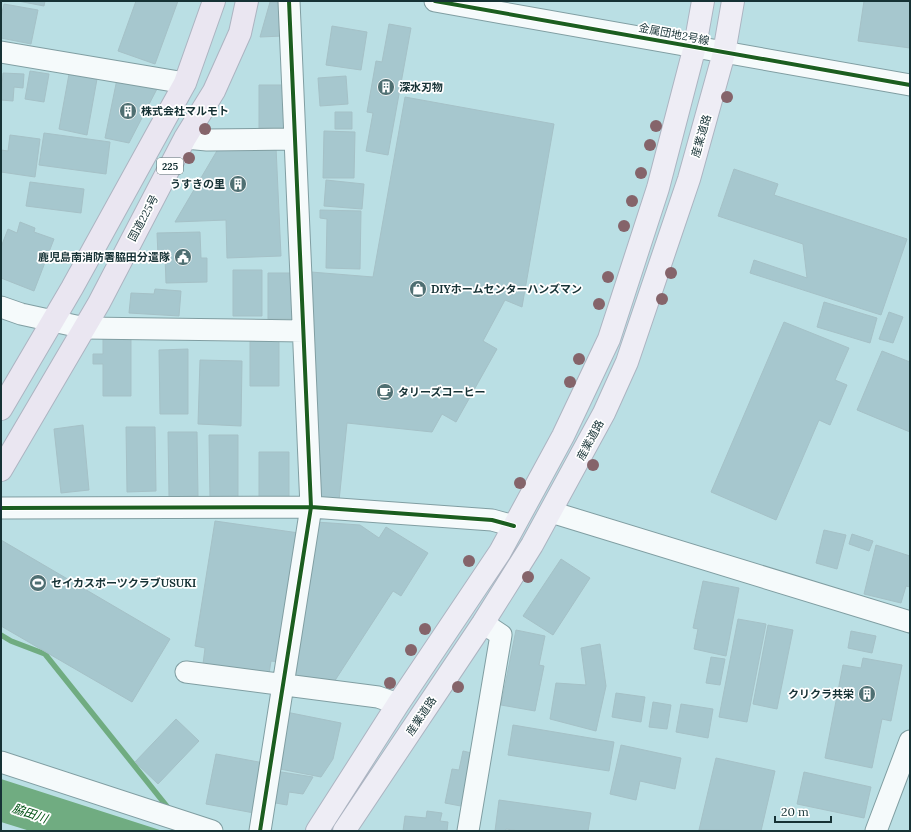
<svg xmlns="http://www.w3.org/2000/svg" width="911" height="832" viewBox="0 0 911 832" font-family="Lora,'Noto Sans JP',serif">
<rect width="100%" height="100%" fill="#badfe4"/>
<path fill="#70ac81" d="M1,778v1l162,52h-133l-29,-9z"/>
<g fill="none" stroke-linecap="round" stroke-linejoin="round">
<path stroke="#70ac81" stroke-width="5.5" d="M1,635l10,6 34,13 124,155"/>
</g>
<path fill="#a6c7ce" stroke="#a5c1c7" d="M18,1h27l-1,5z
M136,1h42l-23,63 -37,-13z
M864,1h46v47l-52,-7z
M270,2h11l2,34 -23,1z
M4,4l34,6 -7,34 -30,-6v-21z
M389,24l22,4 -23,127 -22,-4 7,-38 -6,-1 9,-51 6,1z
M332,26l35,6 -6,38 -35,-5z
M30,71l19,3 -5,28 -19,-3z
M3,73l21,1 -1,14 -9,-1 -1,14 -12,-1z
M69,74l28,5 -10,56 -28,-6z
M346,76l2,28 -28,2 -2,-28z
M117,79l42,6 -30,58 -24,-5z
M259,85h25v43h-25z
M405,97l149,27 -32,183 -17,-7 -22,41 14,8 -41,73 -14,-8 -10,18 -85,-9 -8,78 -18,-3 -10,-226 62,5z
M335,112h17v17h-17z
M324,131l31,1 -1,46h-31z
M44,133l66,9 -4,32 -67,-9z
M10,135l30,4 -5,38 -34,-5v-22l7,1z
M276,147l5,109 -54,2 -1,-38 -51,2 43,-73z
M734,169l44,15 -4,11 133,44 -26,76 -131,-42 4,-13 53,18 -4,-34 -85,-28z
M326,180l38,4 -2,25 -38,-3z
M30,182l54,7 -3,24 -55,-7z
M320,210l41,1 -1,58 -34,-1 1,-49 -7,-1z
M20,222l15,6 -1,4 20,7 -20,52 -33,-13v-31l7,-18 9,4z
M200,232l1,26h6v24l-41,1 -1,-27h-7l-1,-23z
M233,270h29v46h-29z
M268,273h30v46h-30z
M155,289l26,2 -2,25 -50,-3 2,-20 23,1z
M824,302l53,16 -7,25 -53,-16z
M889,312l14,5 -10,26 -14,-4z
M784,322l65,26 -14,32 12,5 -17,40 -11,-5 -43,100 -65,-28z
M103,337h28v59h-28v-32h-10v-10h10z
M250,340h29v46h-29z
M188,349v65h-28l-1,-64z
M882,351l28,11v70l-53,-22z
M200,360l42,1 -1,65 -43,-2z
M83,425l6,65 -28,3 -7,-64z
M126,427h29l1,64 -29,1z
M168,432h29l1,64 -29,1z
M209,435h29v64l-28,1z
M259,452h30v46h-30z
M215,521l84,12 -20,129 -8,-1 -2,13 -66,-10 2,-16 -10,-2z
M316,522l44,3 19,13 7,-11 42,26 -27,43 -8,-5 -59,91 -3,-2 -40,-5z
M824,530l22,5 -9,34 -21,-6z
M852,534l21,7 -4,10 -20,-7z
M1,540l169,99 -38,63 -131,-76z
M876,545l34,11v31l-4,-1 -5,17 -37,-9z
M561,559l29,19 -37,57 -30,-19z
M703,581l36,7 -13,68 -32,-7 4,-20 -5,-1z
M738,619l28,5 -19,98 -28,-5z
M768,625l25,5 -16,79 -24,-5z
M516,630l29,6 -6,29 5,1 -9,45 -34,-6z
M851,631l25,5 -4,17 -24,-5z
M600,644l6,42 -10,45 -46,-12 6,-36 30,2 -5,-37z
M711,657l14,2 -5,26 -14,-2z
M863,658l39,7 -11,56 -9,-2 -10,49 -47,-10 18,-93 18,3z
M616,693l29,4 -4,25 -29,-5z
M653,702l18,3 -4,24 -18,-2z
M681,704l32,5 -5,29 -32,-6z
M286,712l55,11 -8,36 -12,18 -46,-9z
M176,719l23,22 -41,43 -23,-22z
M513,725l101,17 -5,29 -101,-16z
M621,745l60,13 -6,31 -35,-8 -4,19 -26,-6z
M463,751l13,3 -10,53 -21,-4 7,-34 7,1z
M216,754l48,9 -10,50 -48,-9z
M716,758l59,13 -14,60 -62,-1z
M275,771l38,6 -10,17 -14,-2 -2,13 -17,-3z
M804,772l67,15 -7,31 -67,-14z
M499,800l92,13 -3,18h-69l-13,-2v2h-11z
M427,811l15,2 -2,8 8,1 -1,9h-44l2,-15 21,2z"/>
<g fill="none" stroke-linecap="round" stroke-linejoin="round">
<g stroke="#809ea2" stroke-width="23">
<path id="minor" d="M435,1l475,84
M1,52l184,31
M185,138l22,2 87,-1
M1,307l20,7 64,14 218,3
M1,508l310,-1 181,13 22,6
M551,512l359,110
M186,672l192,25 20,7
M1,762l211,69
M260,831l51,-324 -22,-506
M468,831l33,-196 -18,-12
M876,831l34,-90"/>
</g>
<g stroke="#acb4c1" stroke-width="24">
<path id="major" d="M317,831l81,-127 102,-152 63,-116 46,-97 49,-151 37,-142 8,-45
M344,831l139,-208 49,-78 72,-132 23,-51 62,-183 35,-126 9,-52"/>
</g>
<g stroke="#acb4c1" stroke-width="24">
<path id="highway" d="M1,409l71,-121 113,-205 29,-82
M1,470l98,-167 86,-165 29,-47 26,-58 7,-32"/>
</g>
<use href="#minor" stroke="#f5fafb" stroke-width="21"/>
<use href="#major" stroke="#eeedf5" stroke-width="22"/>
<use href="#highway" stroke="#eae6f1" stroke-width="22"/>
<g stroke="#fff" stroke-width="6">
<path id="cycleway" d="M435,1l475,84
M1,508l310,-1 181,13 22,6
M260,831l51,-324 -22,-506"/>
</g>
<use href="#cycleway" stroke="#1b5e20" stroke-width="4"/>
</g>
<g fill="#85646a">
<circle cx="727" cy="97" r="6"/>
<circle cx="656" cy="126" r="6"/>
<circle cx="205" cy="129" r="6"/>
<circle cx="650" cy="145" r="6"/>
<circle cx="189" cy="158" r="6"/>
<circle cx="641" cy="173" r="6"/>
<circle cx="632" cy="201" r="6"/>
<circle cx="624" cy="226" r="6"/>
<circle cx="671" cy="273" r="6"/>
<circle cx="608" cy="277" r="6"/>
<circle cx="662" cy="299" r="6"/>
<circle cx="599" cy="304" r="6"/>
<circle cx="579" cy="359" r="6"/>
<circle cx="570" cy="382" r="6"/>
<circle cx="593" cy="465" r="6"/>
<circle cx="520" cy="483" r="6"/>
<circle cx="469" cy="561" r="6"/>
<circle cx="528" cy="577" r="6"/>
<circle cx="425" cy="629" r="6"/>
<circle cx="411" cy="650" r="6"/>
<circle cx="390" cy="683" r="6"/>
<circle cx="458" cy="687" r="6"/>
</g>
<defs>
<g id="building-disc" transform="scale(0.9)"><circle r="9.5" fill="#4f6f72" stroke="#fff"/><path d="M-4-6H4V6H1V3H-1V6H-4ZM-2.5-4.3h1.7v1.8h-1.7ZM.8-4.3h1.7v1.8H.8ZM-2.5-1h1.7V.8h-1.7ZM.8-1h1.7V.8H.8Z" fill="#fff"/></g>
<g id="civic-disc" transform="scale(0.9)"><circle r="9.5" fill="#4f6f72" stroke="#fff"/><path d="M-.6-6.5H3V-4.5H.6V-3L4-1V1h2V6H-6V1h2V-1L-.6-3ZM-1.2 2.5V6h2.4V2.5Z" fill="#fff"/></g>
<g id="shop-disc" transform="scale(0.9)"><circle r="9.5" fill="#4f6f72" stroke="#fff"/><path d="M-5-2.5h2.3a2.7 3.5 0 0 1 5.4 0H5L5.5 6h-11ZM-1.5-2.5h3a1.5 2.3 0 0 0-3 0Z" fill="#fff"/></g>
<g id="cafe-disc" transform="scale(0.9)"><circle r="9.5" fill="#4f6f72" stroke="#fff"/><path d="M-5.5-4.5H6V0H3Q3 3.5 0 3.5H-2.5Q-5.5 3.5-5.5 0ZM3-3.2v2h1.7v-2ZM-6 4.5H4V6H-6Z" fill="#fff"/></g>
<g id="stadium-disc" transform="scale(0.9)"><circle r="9.5" fill="#4f6f72" stroke="#fff"/><path d="M0-5a6.5 5 0 1 0 0 10a6.5 5 0 1 0 0-10ZM-3.5-1.8h7v3.6h-7Z" fill="#fff"/></g>
</defs>
<g fill-rule="evenodd">
<use href="#building-disc" x="386" y="87"/>
<use href="#building-disc" x="128" y="111"/>
<use href="#building-disc" x="238" y="184"/>
<use href="#civic-disc" x="183" y="257"/>
<use href="#shop-disc" x="418" y="289"/>
<use href="#cafe-disc" x="385" y="392"/>
<use href="#stadium-disc" x="38" y="583"/>
<use href="#building-disc" x="867" y="694"/>
</g>
<g text-anchor="middle" dominant-baseline="central" stroke-width="3.5" stroke-linejoin="round" paint-order="stroke">
<rect fill="#fff" stroke="#5c7072" stroke-width="1" x="157" y="158" width="26" height="16" rx="3"/>
<g font-size="10" font-weight="bold" fill="#163235">
<text x="170" y="166">225</text>
</g>
<g font-size="11" fill="#163235" stroke="#fff">
<text transform="translate(674 34) rotate(11)">金属団地2号線</text>
<text transform="translate(701 136) rotate(-74)">産業道路</text>
<text transform="translate(143 218) rotate(-62)">国道225号</text>
<text transform="translate(590 440) rotate(-62)">産業道路</text>
<text transform="translate(421 716) rotate(-56)">産業道路</text>
</g>
<g font-size="11" font-weight="bold" fill="#163235" stroke="#fff" text-anchor="start">
<text x="399" y="87">深水刃物</text>
<text x="141" y="111">株式会社マルモト</text>
<text x="225" y="184" text-anchor="end">うすきの里</text>
<text x="170" y="257" text-anchor="end">鹿児島南消防署脇田分遣隊</text>
<text x="431" y="289">DIYホームセンターハンズマン</text>
<text x="398" y="392">タリーズコーヒー</text>
<text x="51" y="583">セイカスポーツクラブUSUKI</text>
<text x="854" y="694" text-anchor="end">クリクラ共栄</text>
</g>
<g font-size="12" font-style="italic" fill="#005213" stroke="#fff">
<text transform="translate(30 813) rotate(19)">脇田川</text>
</g>
</g>
<rect width="911" height="832" fill="none" stroke="#163235" stroke-width="4"/>
<path d="M775 816v6h56v-6" fill="none" stroke="#163235" stroke-width="2"/>
<text x="781" y="816" font-size="12" fill="#163235" stroke="#ffffff" stroke-width="3" paint-order="stroke">20 m</text>
</svg>
